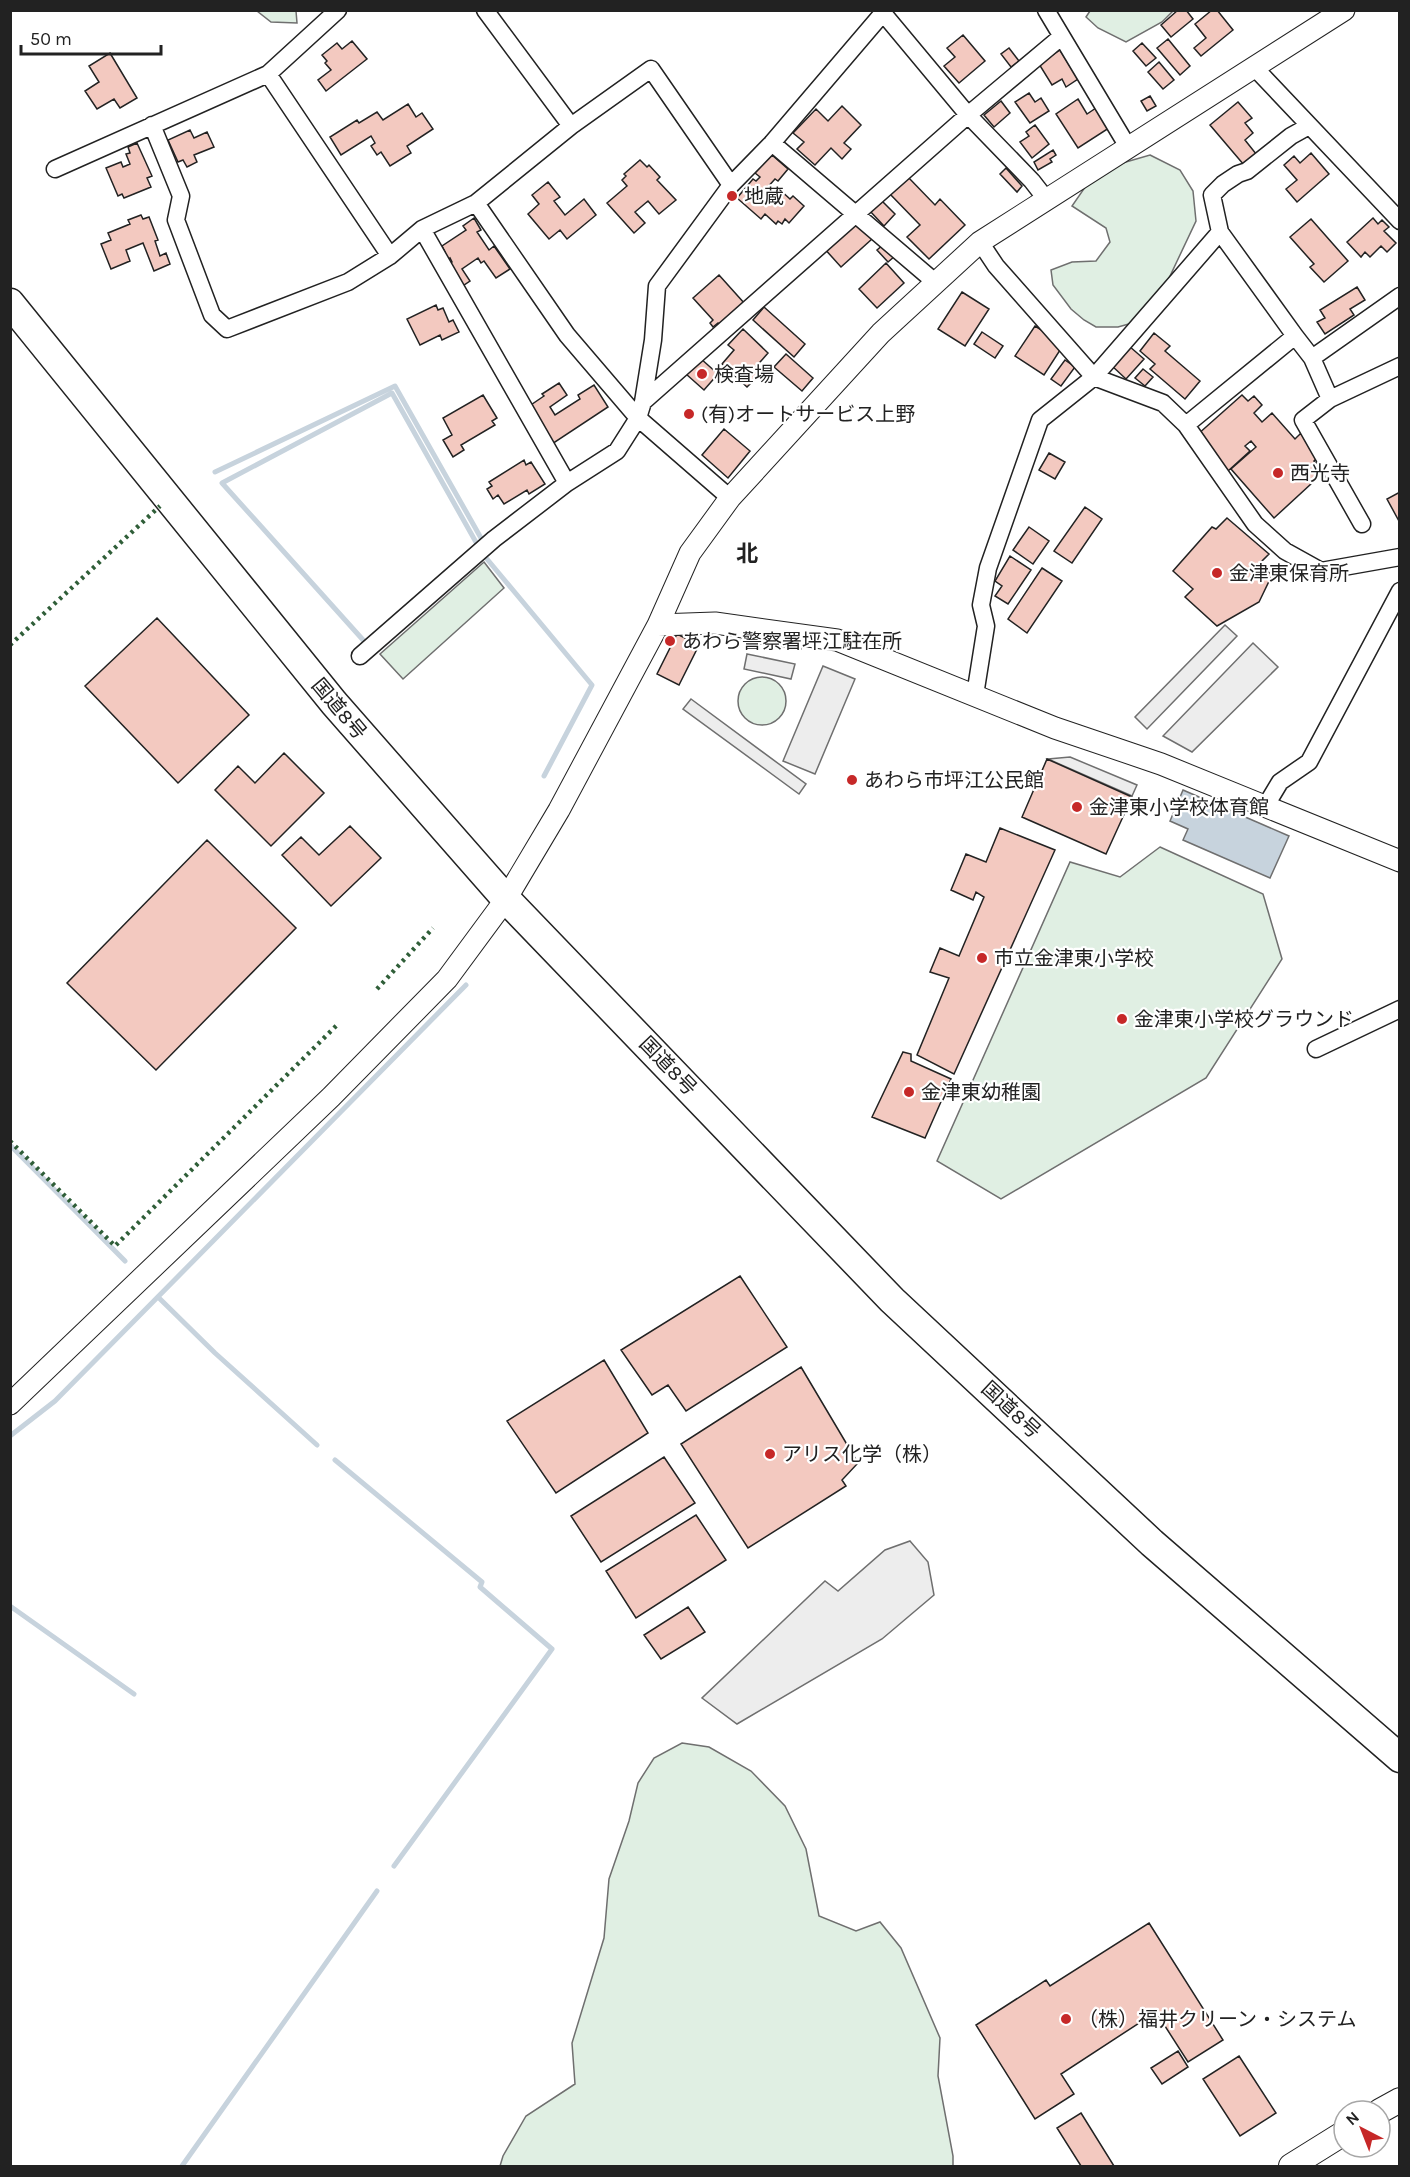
<svg xmlns="http://www.w3.org/2000/svg" width="1410" height="2177" viewBox="0 0 1410 2177" font-family="Karla,'Noto Sans JP',sans-serif">
<rect width="100%" height="100%" fill="#fff"/>
<path fill="#e0efe3" stroke="#6f6f6f" stroke-width="1.5" d="M257,11h39l1,12 -26,-1z
M1090,11v-1l83,1 -11,11 -36,20 -28,-14 -12,-11z
M1150,155l30,15 13,21 3,30 -34,72 -26,29 -18,5h-22l-12,-7 -13,-11 -18,-24 -2,-15 21,-8 24,-1 14,-19 -4,-14 -34,-22 18,-26 29,-16z
M484,562l20,26 -101,91 -23,-25z
M738 701a24 24 0 1 1 48 0a24 24 0 1 1-48 0Z
M1160,847l103,47 19,65 -76,119 -205,121 -64,-38 133,-299 50,15z
M682,1743l27,4 42,24 34,35 21,43 13,67 37,15 24,-9 21,26 39,90 -2,38 15,80v10h-453l3,-10 23,-40 49,-32 -3,-41 32,-105 5,-59 20,-58 9,-38 16,-25z"/>
<path fill="#ededed" stroke="#6f6f6f" stroke-width="1.5" d="M1225,625l12,11 -90,93 -12,-12z
M736,631l66,7 -1,11 -66,-8z
M1253,643l25,24 -86,85 -29,-16z
M747,654l48,10 -4,15 -47,-10z
M823,666l32,13 -40,95 -32,-13z
M691,699l115,85 -7,10 -116,-85z
M1070,757l67,28 -5,11 -84,-37z
M910,1541l18,21 6,33 -52,44 -145,85 -35,-26 123,-117 13,10 47,-41z"/>
<path fill="#c7d3dd" stroke="#6f6f6f" stroke-width="1.5" d="M1183,790l106,46 -19,42 -87,-38 5,-11 -18,-8z"/>
<g fill="none" stroke-linecap="round" stroke-linejoin="round">
<path stroke="#c7d3dd" stroke-width="5" d="M215,472l180,-86 86,152
M487,559l105,126 -48,91
M364,641l-142,-158 170,-90 85,151
M10,1145l115,116
M158,1297l57,56 102,92
M10,1436l45,-35 411,-416
M335,1460l147,122 -2,5 72,62 -158,217
M10,1606l124,88
M182,2166l195,-275"/>
</g>
<path fill="#f3c9c0" stroke="#222" stroke-width="1.5" d="M1178,10h8l7,9 -22,18 -10,-12z
M1212,10h5l16,20 -32,26 -7,-8 12,-10 -11,-14z
M963,35l22,26 -26,22 -15,-17 11,-9 -8,-9z
M1168,39l22,27 -10,9 -23,-27z
M352,41l15,18 -41,32 -8,-11 13,-10 -6,-7 2,-2 -5,-6 15,-12 5,6z
M1142,43l14,15 -10,8 -13,-15z
M1009,48l10,13 -8,6 -10,-13z
M1060,50l18,29 -12,8 -4,-8 -10,6 -13,-21z
M110,53l27,45 -17,10 -6,-9 -17,10 -12,-18 14,-9 -10,-16z
M1159,62l15,18 -11,9 -15,-17z
M1029,93l6,9 6,-4 8,13 -19,12 -15,-21z
M1150,96l6,10 -9,5 -6,-10z
M1078,99l9,15 9,-6 13,20 -31,20 -22,-34z
M1001,101l9,12 -16,14 -10,-12z
M1238,102l14,16 -7,5 8,10 -8,7 12,15 -13,10 -34,-40z
M408,104l8,13 6,-4 11,16 -26,17 4,7 -21,13 -9,-14 -4,3 -6,-9 4,-3 -4,-7 -30,19 -11,-18 27,-17 2,3 18,-11 6,8z
M842,106l19,19 -17,18 7,6 -9,10 -11,-11 -16,17 -18,-16 7,-7 -11,-9 23,-24 12,12z
M1035,125l14,19 -17,14 -12,-16 9,-6 -3,-4z
M190,130l4,8 13,-6 7,15 -20,8 3,7 -10,5 -4,-7 -5,2 -10,-22z
M137,143l15,33 -5,2 4,9 -27,11 -2,-4 -4,2 -12,-28 15,-6 2,5 7,-3 -4,-10 4,-1 -2,-6z
M1053,150l3,5 -6,4 2,3 -14,8 -4,-8z
M1311,153l18,21 -32,28 -11,-13 11,-9 -13,-15 10,-9 6,7z
M772,155l16,14 -10,12 -3,-2 -9,10 6,5 6,-6 12,11 3,-3 11,10 -15,17 -4,-4 -3,5 -4,-3 -2,3 -11,-10 -4,5 -24,-21 16,-19 3,2 4,-4 -5,-4z
M640,160l7,7 2,-2 11,12 -3,3 19,20 -17,14 -11,-13 -13,11 10,11 -11,10 -27,-30 20,-17 -5,-6 4,-4 -2,-2z
M1006,168l16,18 -5,6 -17,-18z
M907,176l28,29 5,-6 25,26 -36,34 -22,-22 13,-12 -31,-32z
M548,182l12,15 -6,4 11,14 19,-16 12,16 -29,24 -7,-9 -11,9 -21,-25 11,-10 -7,-9z
M880,199l15,15 -11,12 -15,-16z
M141,215l2,4 6,-2 9,23 -3,1 5,15 6,-3 4,11 -16,7 -11,-28 -17,7 4,11 -19,8 -10,-25 10,-4 -3,-7 22,-9 -2,-4z
M474,218l7,12 -4,2 12,18 5,-4 16,23 -14,9 -12,-17 -3,2 -3,-5 -16,11 8,12 -15,10 -15,-22 12,-7 -2,-4 -5,4 -5,-7 5,-3 -3,-6 24,-16 -3,-4z
M1373,218l5,6 4,-4 7,7 -5,4 12,12 -9,9 -6,-6 -11,11 -5,-5 -4,5 -14,-15z
M854,219l18,20 -31,28 -18,-20z
M1311,219l37,42 -24,21 -14,-15 4,-3 -24,-27z
M884,244l11,12 -7,6 -11,-12z
M886,263l18,20 -27,25 -18,-19z
M719,275l26,29 -24,22 -3,-3 -5,4 -3,-4 3,-3 -20,-22z
M1357,287l8,13 -15,9 4,6 -29,19 -8,-12 8,-4 -5,-8z
M962,292l27,17 -24,37 -27,-17z
M436,305l2,5 5,-2 6,14 4,-2 6,12 -17,8 -2,-5 -20,10 -13,-26z
M764,307l41,37 -11,13 -41,-37z
M1035,326l29,18 -20,31 -29,-19z
M743,329l25,24 -15,17 6,5 -12,12 -25,-23 12,-14 -6,-5z
M982,332l21,14 -8,12 -21,-14z
M1154,333l16,13 -5,5 35,30 -15,18 -35,-30 5,-5 -15,-13z
M1129,346l15,13 -18,20 -15,-14z
M786,354l27,24 -11,13 -28,-24z
M700,358l18,16 -14,16 -18,-16z
M1065,360l10,7 -14,19 -10,-7z
M1143,369l10,8 -8,9 -10,-8z
M559,383l8,12 -17,12 5,8 25,-16 -2,-4 16,-10 14,22 -59,39 -24,-37 19,-13 -2,-2z
M483,395l14,23 -5,3 3,4 -34,20 3,5 -11,7 -10,-17 9,-5 -9,-17z
M1242,395l6,6 6,-5 8,9 -8,8 8,9 10,-9 23,26 6,-6 19,22 -6,6 10,11 -50,46 -43,-49 25,-22 -5,-6 -6,5 5,5 -22,20 -31,-36z
M724,429l26,22 -22,27 -26,-23z
M1049,453l16,9 -10,17 -16,-9z
M524,460l2,5 5,-3 14,22 -16,10 -2,-4 -23,14 -6,-9 -5,4 -6,-10 5,-3 -3,-4z
M1400,492v31l-13,-24z
M1085,507l17,12 -30,44 -18,-12z
M1227,518l42,36 -10,10 13,11 -13,27 -42,24 -32,-29 8,-8 -20,-18 39,-44 4,2z
M1029,527l20,14 -16,23 -20,-14z
M1010,556l21,14 -23,34 -13,-8 7,-10 -7,-5z
M1042,568l20,13 -35,52 -19,-14z
M157,618l92,97 -71,68 -93,-97z
M677,634l22,11 -20,40 -22,-11z
M284,753l40,40 -53,53 -56,-56 23,-24 17,17z
M1047,759l85,38 -26,57 -84,-37z
M350,826l31,32 -50,48 -49,-51 19,-18 18,18z
M1000,828l55,22 -101,224 -37,-19 32,-77 -19,-6 10,-24 19,8 25,-59 -8,-5 -3,8 -22,-10 15,-36 20,8z
M207,840l89,88 -140,142 -89,-87z
M903,1052l8,2v7l40,18 -26,59 -53,-21z
M740,1276l47,71 -101,64 -18,-26 -16,10 -31,-45z
M604,1360l44,73 -92,60 -49,-72z
M801,1367l57,96 -16,17 4,6 -98,62 -67,-104z
M664,1457l31,46 -94,59 -30,-46z
M696,1515l30,45 -90,58 -30,-47z
M688,1607l17,25 -44,27 -17,-24z
M1149,1923l74,117 -35,22 -32,-50 -95,62 13,20 -39,25 -59,-94 70,-45 4,6z
M1178,2051l10,16 -26,17 -11,-16z
M1239,2056l37,57 -36,23 -37,-57z
M1081,2113l33,53h-33l-24,-38z"/>
<g fill="none" stroke-linecap="round" stroke-linejoin="round">
<g stroke="#222" stroke-width="19">
<path id="minor" d="M485,10l86,116
M1046,10l82,137
M1254,67l146,154
M268,74l122,182 32,-27 54,-26 95,-77 80,-57 80,116
M152,125l29,71 -5,24 36,95 15,14 121,-47 42,-26
M772,143l163,139
M55,169l213,-95 70,-64
M476,203l91,132 71,83 92,80
M422,229l145,254
M1220,232l75,104
M980,242l16,24 98,111 69,26 23,22 69,99 30,27 36,20 79,-14
M1312,358l18,41 -27,21 59,104
M1330,399l70,-33
M643,402l325,-287 93,-78
M1186,425l109,-89 17,22 88,-62
M360,656l134,-117 73,-56 50,-32 21,-33 5,-16 10,-62 4,-54 74,-101 41,-42 111,-130 85,102 64,66 14,18
M975,695l11,-69 -5,-21 7,-37 52,-148 54,-43 126,-145 -8,-37 11,-11 15,-10 9,-3 44,-35 18,-10
M1265,807l15,-25 29,-20 91,-171
M1316,1049l84,-40"/>
</g>
<g stroke="#222" stroke-width="23">
<path id="tertiary" d="M658,625l57,-2 122,17 218,88 106,36 239,97
M10,1404l321,-307 116,-118 59,-80 53,-89 99,-185 32,-72 40,-55 151,-165 99,-91 364,-232"/>
</g>
<g stroke="#222" stroke-width="26">
<path id="secondary" d="M1380,2111l20,-11
M1291,2166l53,-33"/>
</g>
<g stroke="#222" stroke-width="31">
<path id="trunk" d="M10,303l324,400 172,196 386,401 260,243 248,215"/>
</g>
<use href="#minor" stroke="#fff" stroke-width="16"/>
<use href="#tertiary" stroke="#fff" stroke-width="21"/>
<use href="#secondary" stroke="#fff" stroke-width="24"/>
<use href="#trunk" stroke="#fff" stroke-width="28"/>
<path stroke="#2f5e38" stroke-width="4.5" stroke-dasharray="3 4.5" stroke-linecap="butt" d="M10,645l150,-139
M377,989l56,-61
M10,1141l105,105 223,-222"/>
</g>
<g fill="#c62828" stroke="#fff" stroke-width="2">
<circle cx="732" cy="196" r="6"/>
<circle cx="702" cy="374" r="6"/>
<circle cx="689" cy="414" r="6"/>
<circle cx="1278" cy="473" r="6"/>
<circle cx="1217" cy="573" r="6"/>
<circle cx="670" cy="641" r="6"/>
<circle cx="852" cy="780" r="6"/>
<circle cx="1077" cy="807" r="6"/>
<circle cx="982" cy="958" r="6"/>
<circle cx="1122" cy="1019" r="6"/>
<circle cx="909" cy="1092" r="6"/>
<circle cx="770" cy="1454" r="6"/>
<circle cx="1066" cy="2019" r="6"/>
</g>
<g text-anchor="middle" dominant-baseline="central" stroke-width="4.5" stroke-linejoin="round" paint-order="stroke">
<g font-size="20" fill="#222" stroke="#fff" text-anchor="start">
<text x="744" y="196">地蔵</text>
<text x="714" y="374">検査場</text>
<text x="701" y="414">(有)オートサービス上野</text>
<text x="1290" y="473">西光寺</text>
<text x="1229" y="573">金津東保育所</text>
<text x="682" y="641">あわら警察署坪江駐在所</text>
<text x="864" y="780">あわら市坪江公民館</text>
<text x="1089" y="807">金津東小学校体育館</text>
<text x="994" y="958">市立金津東小学校</text>
<text x="1134" y="1019">金津東小学校グラウンド</text>
<text x="921" y="1092">金津東幼稚園</text>
<text x="782" y="1454">アリス化学（株）</text>
<text x="1078" y="2019">（株）福井クリーン・システム</text>
</g>
<g font-size="20" fill="#222" stroke="#fff">
<text transform="translate(339 709) rotate(50)">国道8号</text>
<text transform="translate(668 1066) rotate(46)">国道8号</text>
<text transform="translate(1011 1410) rotate(43)">国道8号</text>
</g>
<g font-size="22" font-weight="bold" fill="#222" stroke="#fff">
<text x="747" y="554">北</text>
</g>
</g>
<rect width="1410" height="2177" fill="none" stroke="#222222" stroke-width="24"/>
<g transform="translate(1362 2129) rotate(318)"><circle r="28" fill="#ffffff" stroke="#a7a7a7" stroke-width="1.5"/>
<path d="M0-4.5L10 22L0 15L-10 22Z" fill="#c62828"/>
<text y="-9" font-size="16" font-weight="bold" text-anchor="middle" fill="#222222">N</text>
</g>
<path d="M21 45v9h140v-9" fill="none" stroke="#222222" stroke-width="3"/>
<text x="30" y="45" font-size="18" fill="#222222" stroke="#ffffff" stroke-width="4.5" paint-order="stroke">50 m</text>
</svg>
